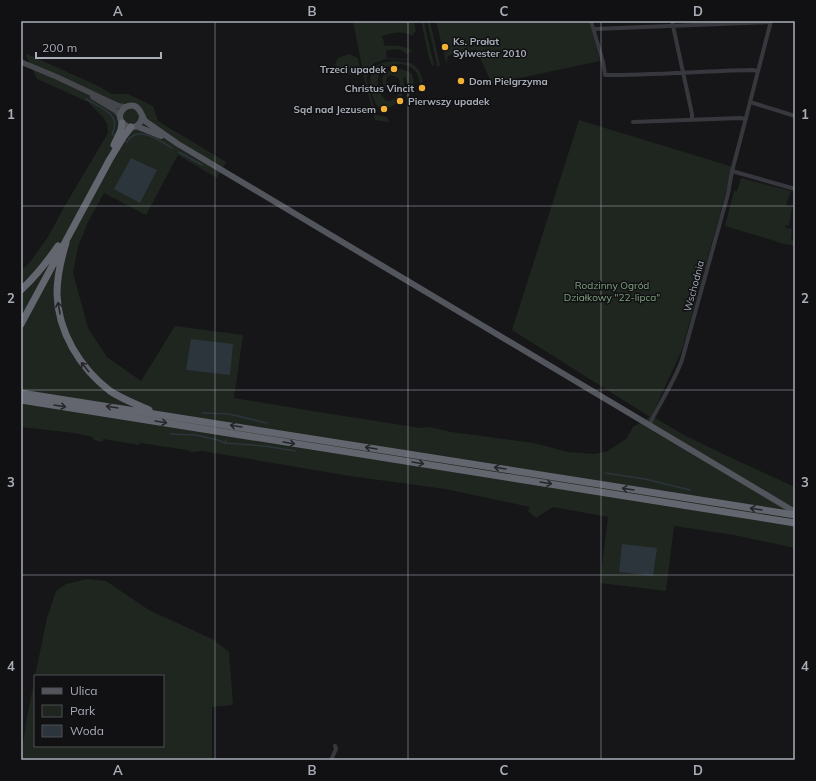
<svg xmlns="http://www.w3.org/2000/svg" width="816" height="781" viewBox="0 0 816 781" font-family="Mulish,sans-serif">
<rect width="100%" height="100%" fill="#161618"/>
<path fill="#1e261f" d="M353,21h61l2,10 -4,5c-10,-6 -20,-3 -30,0l3,10c10,-1 23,0 29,7l-7,-2 2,2v1c-4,0 -5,-3 -9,-4 -5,-1 -10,0 -14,1l1,7 20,1 1,1 -22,-1 -12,4 -5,7 -3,8 10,37 11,2 2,5 -14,-2 -11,-43z
M421,21h3l10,44 -2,1 -3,-8z
M427,21h3l10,44 -2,2 -1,-2z
M436,21h153l11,40 -108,23 -16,-35 -17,8 -4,-3 -7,2 -1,6h-1z
M25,53l71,32 16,9h16l25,12 5,15 68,41 -9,16 -39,-23 -32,60 -42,-22 -16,29 -10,25 -5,26 15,55 19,29 34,24 34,-55 68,9 -9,63 84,14 103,16 9,-1 21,5 83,11 34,9 27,2 13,-3 19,-13 6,-11 17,-10 -138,-87 67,-210 154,47 -51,183 -31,67 1,-1 32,19 39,19 72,33v61l-61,-13 -60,-9 -8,65 -66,-8 8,-66 -55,-10 -17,11 -8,-7 2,-4 -85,-18 -95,-13 -148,-25 -11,1 -4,-2 -47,-7 -1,2 -36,-6 -1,3 -9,-2v-3l-19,-4 -53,-6v-156l9,-9 18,-25 15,-28 45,-76 -1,-9 -4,-7 -15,-15 -51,-23z
M349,54l9,4 2,9 -1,7c-9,1 -20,1 -24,-9l3,-7z
M394,61l17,2 8,7 4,11 -1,2v3h-1c-2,-4 -2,-10 -5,-14 -9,-13 -37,-9 -38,7 -1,1 0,5 0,6 1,7 4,12 9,16 9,0 13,-7 13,-15 0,-2 0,-5 -1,-7 -2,-3 -6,-3 -9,-4l-3,2 -1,4 2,6 3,3 2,-1h1v4c-25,-10 -5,-35 18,-19 3,11 4,18 -6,24 3,-9 3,-13 -1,-21h-1l-1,1c4,14 -3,30 -19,30l-1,3c-12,-6 -18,-35 -7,-45 5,-4 12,-4 18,-5z
M741,178l50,13 -5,14 6,2 -3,19 -3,-1 -1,2 7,2 -1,11 4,1v5l-15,-3 -5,-2 -50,-15 9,-35h3z
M87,579l19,2 43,29 65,30 15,12 4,53 -21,2v53h-191l5,-38 9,-45v69h128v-70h-128l12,-58 9,-27 10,-7z"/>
<path fill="#2c353c" d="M131,158l26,12 -17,33 -26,-14z
M191,339l42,5 -3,31 -44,-5z
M622,544l35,4 -4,28 -34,-4z"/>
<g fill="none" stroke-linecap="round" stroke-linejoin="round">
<path stroke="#2c353c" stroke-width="1.5" d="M86,99c15,9 36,15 26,35l2,1
M125,141l2,1c10,-18 33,-1 45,6
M179,152l23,13
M202,413l27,1 38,9
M170,434l26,1 22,5 7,3 1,-3
M225,443l40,3 30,5
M605,473l40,6 45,11"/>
<path stroke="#37383d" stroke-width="4" d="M591,21l12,41 2,13c49,0 98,-4 147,-5l6,1
M672,21l20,93v5
M594,29l176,-7
M750,102l45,14
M633,122l107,-4 6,1
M732,171l63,18
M649,425c11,-22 25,-43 33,-65l46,-166 4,-23 8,-30 31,-120
M331,760l5,-11 -1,-3"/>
<path stroke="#45474d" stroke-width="5.5" d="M21,62l36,15 53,25 9,4 7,1
M93,97l23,14 4,5"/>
<path stroke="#53555c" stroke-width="6" d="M142,117c-3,18 -27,9 -21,-5 2,-3 4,-5 7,-6 11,-3 13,8 17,15l33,23 617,368
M136,126l25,10"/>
<path stroke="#63666e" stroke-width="7" d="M114,145l7,-15 1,-7
M66,243c-5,16 -9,34 -9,51 1,38 23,74 53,97 12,8 26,13 39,19
M21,290c14,-13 26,-28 37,-44
M21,324l89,-165 14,-23 7,-9
M21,393l774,122
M21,400l774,123"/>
</g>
<defs><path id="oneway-shaft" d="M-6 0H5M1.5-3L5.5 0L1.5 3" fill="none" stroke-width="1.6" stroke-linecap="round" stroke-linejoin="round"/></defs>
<g stroke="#26262a">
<use href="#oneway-shaft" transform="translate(59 308) rotate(-100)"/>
<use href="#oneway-shaft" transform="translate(85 367) rotate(-129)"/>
<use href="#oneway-shaft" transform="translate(60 406) rotate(9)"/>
<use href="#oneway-shaft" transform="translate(112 407) rotate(-171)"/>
<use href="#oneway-shaft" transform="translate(161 422) rotate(9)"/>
<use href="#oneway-shaft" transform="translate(236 426) rotate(-171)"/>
<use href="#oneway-shaft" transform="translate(289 443) rotate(9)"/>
<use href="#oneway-shaft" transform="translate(371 448) rotate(-171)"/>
<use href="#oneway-shaft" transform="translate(418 463) rotate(9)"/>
<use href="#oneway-shaft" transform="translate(500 468) rotate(-171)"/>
<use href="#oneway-shaft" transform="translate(546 483) rotate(9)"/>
<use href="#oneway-shaft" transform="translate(628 489) rotate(-171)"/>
<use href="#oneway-shaft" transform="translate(756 509) rotate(-171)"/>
</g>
<path fill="none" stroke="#a8adb8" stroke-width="1" stroke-opacity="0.55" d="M215,21v739M408,21v739M601,21v739M21,206h774M21,390h774M21,575h774"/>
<g fill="#f2b134" stroke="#111113" stroke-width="1.5">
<circle cx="445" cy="47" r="4"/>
<circle cx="394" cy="69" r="4"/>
<circle cx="461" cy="81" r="4"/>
<circle cx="422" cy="88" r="4"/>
<circle cx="400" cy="101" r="4"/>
<circle cx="384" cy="109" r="4"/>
</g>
<g text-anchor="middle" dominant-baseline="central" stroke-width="3" stroke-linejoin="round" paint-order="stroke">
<g font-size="10" font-weight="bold" fill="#a8adb8" stroke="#111113" text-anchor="start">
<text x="453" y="41">Ks. Prałat<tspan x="453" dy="12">Sylwester 2010</tspan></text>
<text x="386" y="69" text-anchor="end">Trzeci upadek</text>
<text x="469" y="81">Dom Pielgrzyma</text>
<text x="414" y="88" text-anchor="end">Christus Vincit</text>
<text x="408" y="101">Pierwszy upadek</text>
<text x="376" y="109" text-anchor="end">Sąd nad Jezusem</text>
</g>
<g font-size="10" fill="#7fa381" stroke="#111113">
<text x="612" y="285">Rodzinny Ogród<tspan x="612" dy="12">Działkowy "22-lipca"</tspan></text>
</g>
<g font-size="10" fill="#a8adb8" stroke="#111113">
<text transform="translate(694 286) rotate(-75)">Wschodnia</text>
</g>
</g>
<rect width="816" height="781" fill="none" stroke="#111113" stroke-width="44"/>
<rect x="34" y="675" width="130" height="72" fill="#111113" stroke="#4d4f55"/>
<rect x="42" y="688" width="20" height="6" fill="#53555c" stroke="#4d4f55"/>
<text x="70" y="695" font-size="12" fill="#a8adb8">Ulica</text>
<rect x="42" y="705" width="20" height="12" fill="#1e261f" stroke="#4d4f55"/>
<text x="70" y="715" font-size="12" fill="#a8adb8">Park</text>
<rect x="42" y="725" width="20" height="12" fill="#2c353c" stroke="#4d4f55"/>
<text x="70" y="735" font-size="12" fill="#a8adb8">Woda</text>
<path d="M36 52v6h125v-6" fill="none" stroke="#a8adb8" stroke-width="2"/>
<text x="42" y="52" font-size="12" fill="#a8adb8" stroke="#111113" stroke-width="3" paint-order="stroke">200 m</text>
<rect x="22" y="22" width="772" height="737" fill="none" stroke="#a8adb8" stroke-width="1.5"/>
<g font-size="13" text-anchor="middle" font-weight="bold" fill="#a8adb8">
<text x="118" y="16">A</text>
<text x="312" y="16">B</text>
<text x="504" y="16">C</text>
<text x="698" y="16">D</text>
<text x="11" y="119">1</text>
<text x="805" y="119">1</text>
<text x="11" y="303">2</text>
<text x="805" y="303">2</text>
<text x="11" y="487">3</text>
<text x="805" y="487">3</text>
<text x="11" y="671">4</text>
<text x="805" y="671">4</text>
<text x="118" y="775">A</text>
<text x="312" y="775">B</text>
<text x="504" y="775">C</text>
<text x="698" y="775">D</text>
</g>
</svg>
